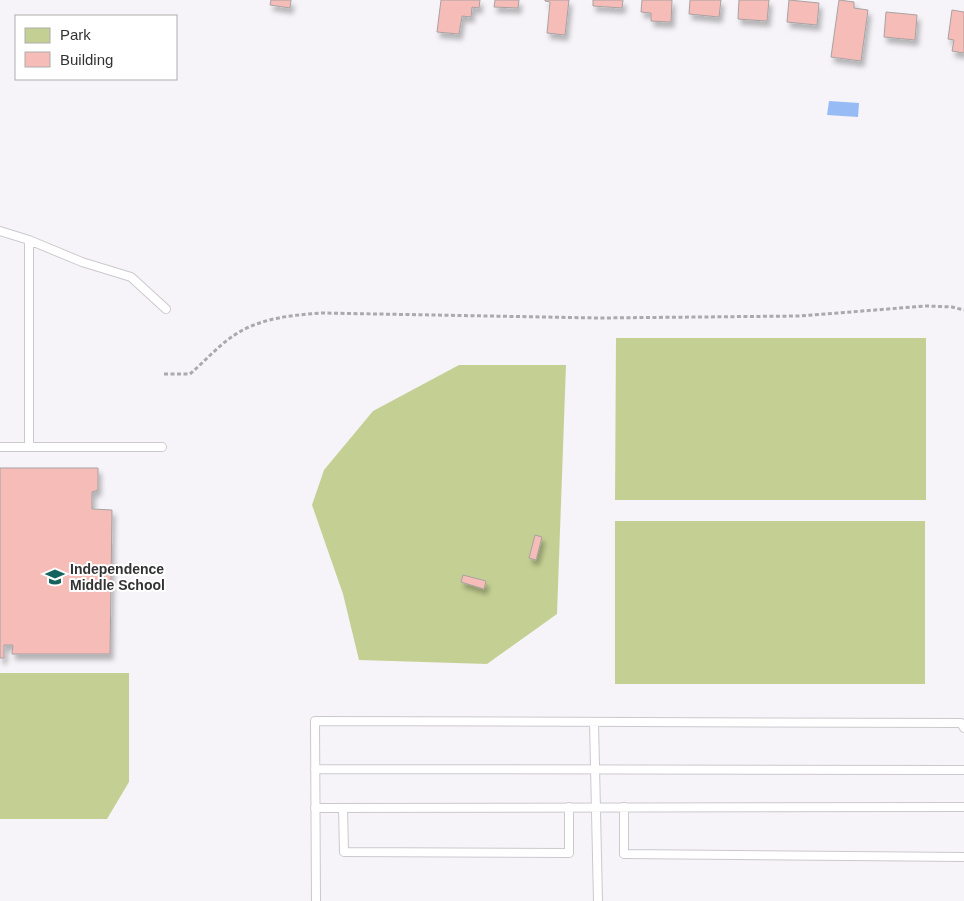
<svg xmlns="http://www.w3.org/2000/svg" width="964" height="901" viewBox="0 0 964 901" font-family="Arial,sans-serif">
<defs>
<filter id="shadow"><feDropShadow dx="3" dy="5.5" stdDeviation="2.5" flood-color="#0004"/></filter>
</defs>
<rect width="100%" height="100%" fill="#f6f4f8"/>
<path fill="#c4d093" d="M616,338h310v162h-311z
M459,365h107l-9,249 -70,50 -128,-4 -16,-66 -31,-89 12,-35 49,-59z
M615,521h310v163h-310z
M0,673h129v109l-22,37h-107z"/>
<path fill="#97bbf4" d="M829,101l30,2 -1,14 -31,-2z"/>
<path fill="#f6bcb8" stroke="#a8a2a2" filter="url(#shadow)" d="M271,0h20l-1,8 -20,-3z
M441,0h39l-1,8 -7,-1 -1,10 -9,-1 -3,18 -22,-2z
M495,0h24l-1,8 -24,-1z
M545,0h24l-4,35 -18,-2 3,-31 -5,-1z
M593,0h30l-1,8 -29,-2z
M642,0h30l-1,22 -20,-1v-8l-10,-1z
M690,0h31l-2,17 -30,-3z
M739,0h30l-2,21 -29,-2z
M789,0l30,3 -2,22 -30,-3z
M839,0l15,2v6l14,2 -7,51 -30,-4z
M952,10l12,2v41l-12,-2 2,-11 -6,-1z
M886,12l31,3 -2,25 -31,-3z
M0,468h98v22l-6,2v17l20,1 -2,144h-98l1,-9h-9v13h-4z
M535,535l7,2 -6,23 -7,-2z
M463,575l23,6 -2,8 -23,-7z"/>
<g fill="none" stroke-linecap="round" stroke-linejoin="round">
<g stroke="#ccc9ce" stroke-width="10">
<path id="service" d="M0,231l29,9 53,22 49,15 35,32
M29,446v-206
M0,447h162
M594,722l4,179
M315,769l649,1
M624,807v47l340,3
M315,808l649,-1
M343,808l1,44 225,1v-46
M316,901l-1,-180 646,2 3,5"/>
</g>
<path stroke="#aba9ac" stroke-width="3" stroke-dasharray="4 2.5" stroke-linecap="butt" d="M164,374h26c14,-12 28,-28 43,-38 26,-18 59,-21 89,-23l277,5 200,-2 127,-10 26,1 12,3"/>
<use href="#service" stroke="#fff" stroke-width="8"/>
</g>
<defs>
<g id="school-bare" transform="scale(1.5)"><path d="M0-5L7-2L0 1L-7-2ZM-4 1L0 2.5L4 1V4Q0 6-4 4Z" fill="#15635f" stroke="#fff" stroke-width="2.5" paint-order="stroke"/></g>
</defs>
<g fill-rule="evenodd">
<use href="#school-bare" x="55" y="577"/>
</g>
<g text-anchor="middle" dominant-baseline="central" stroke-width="4" stroke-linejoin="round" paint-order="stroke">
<g font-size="14" font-weight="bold" fill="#343334" stroke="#fff" text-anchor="start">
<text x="70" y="569">Independence<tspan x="70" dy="16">Middle School</tspan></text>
</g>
</g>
<rect x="15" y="15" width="162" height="65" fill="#ffffff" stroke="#aeadae"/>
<rect x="25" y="28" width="25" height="15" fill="#c4d093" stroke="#aeadae"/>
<text x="60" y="40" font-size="15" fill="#343334">Park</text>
<rect x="25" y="52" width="25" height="15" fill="#f6bcb8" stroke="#aeadae"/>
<text x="60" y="65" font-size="15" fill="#343334">Building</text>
</svg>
